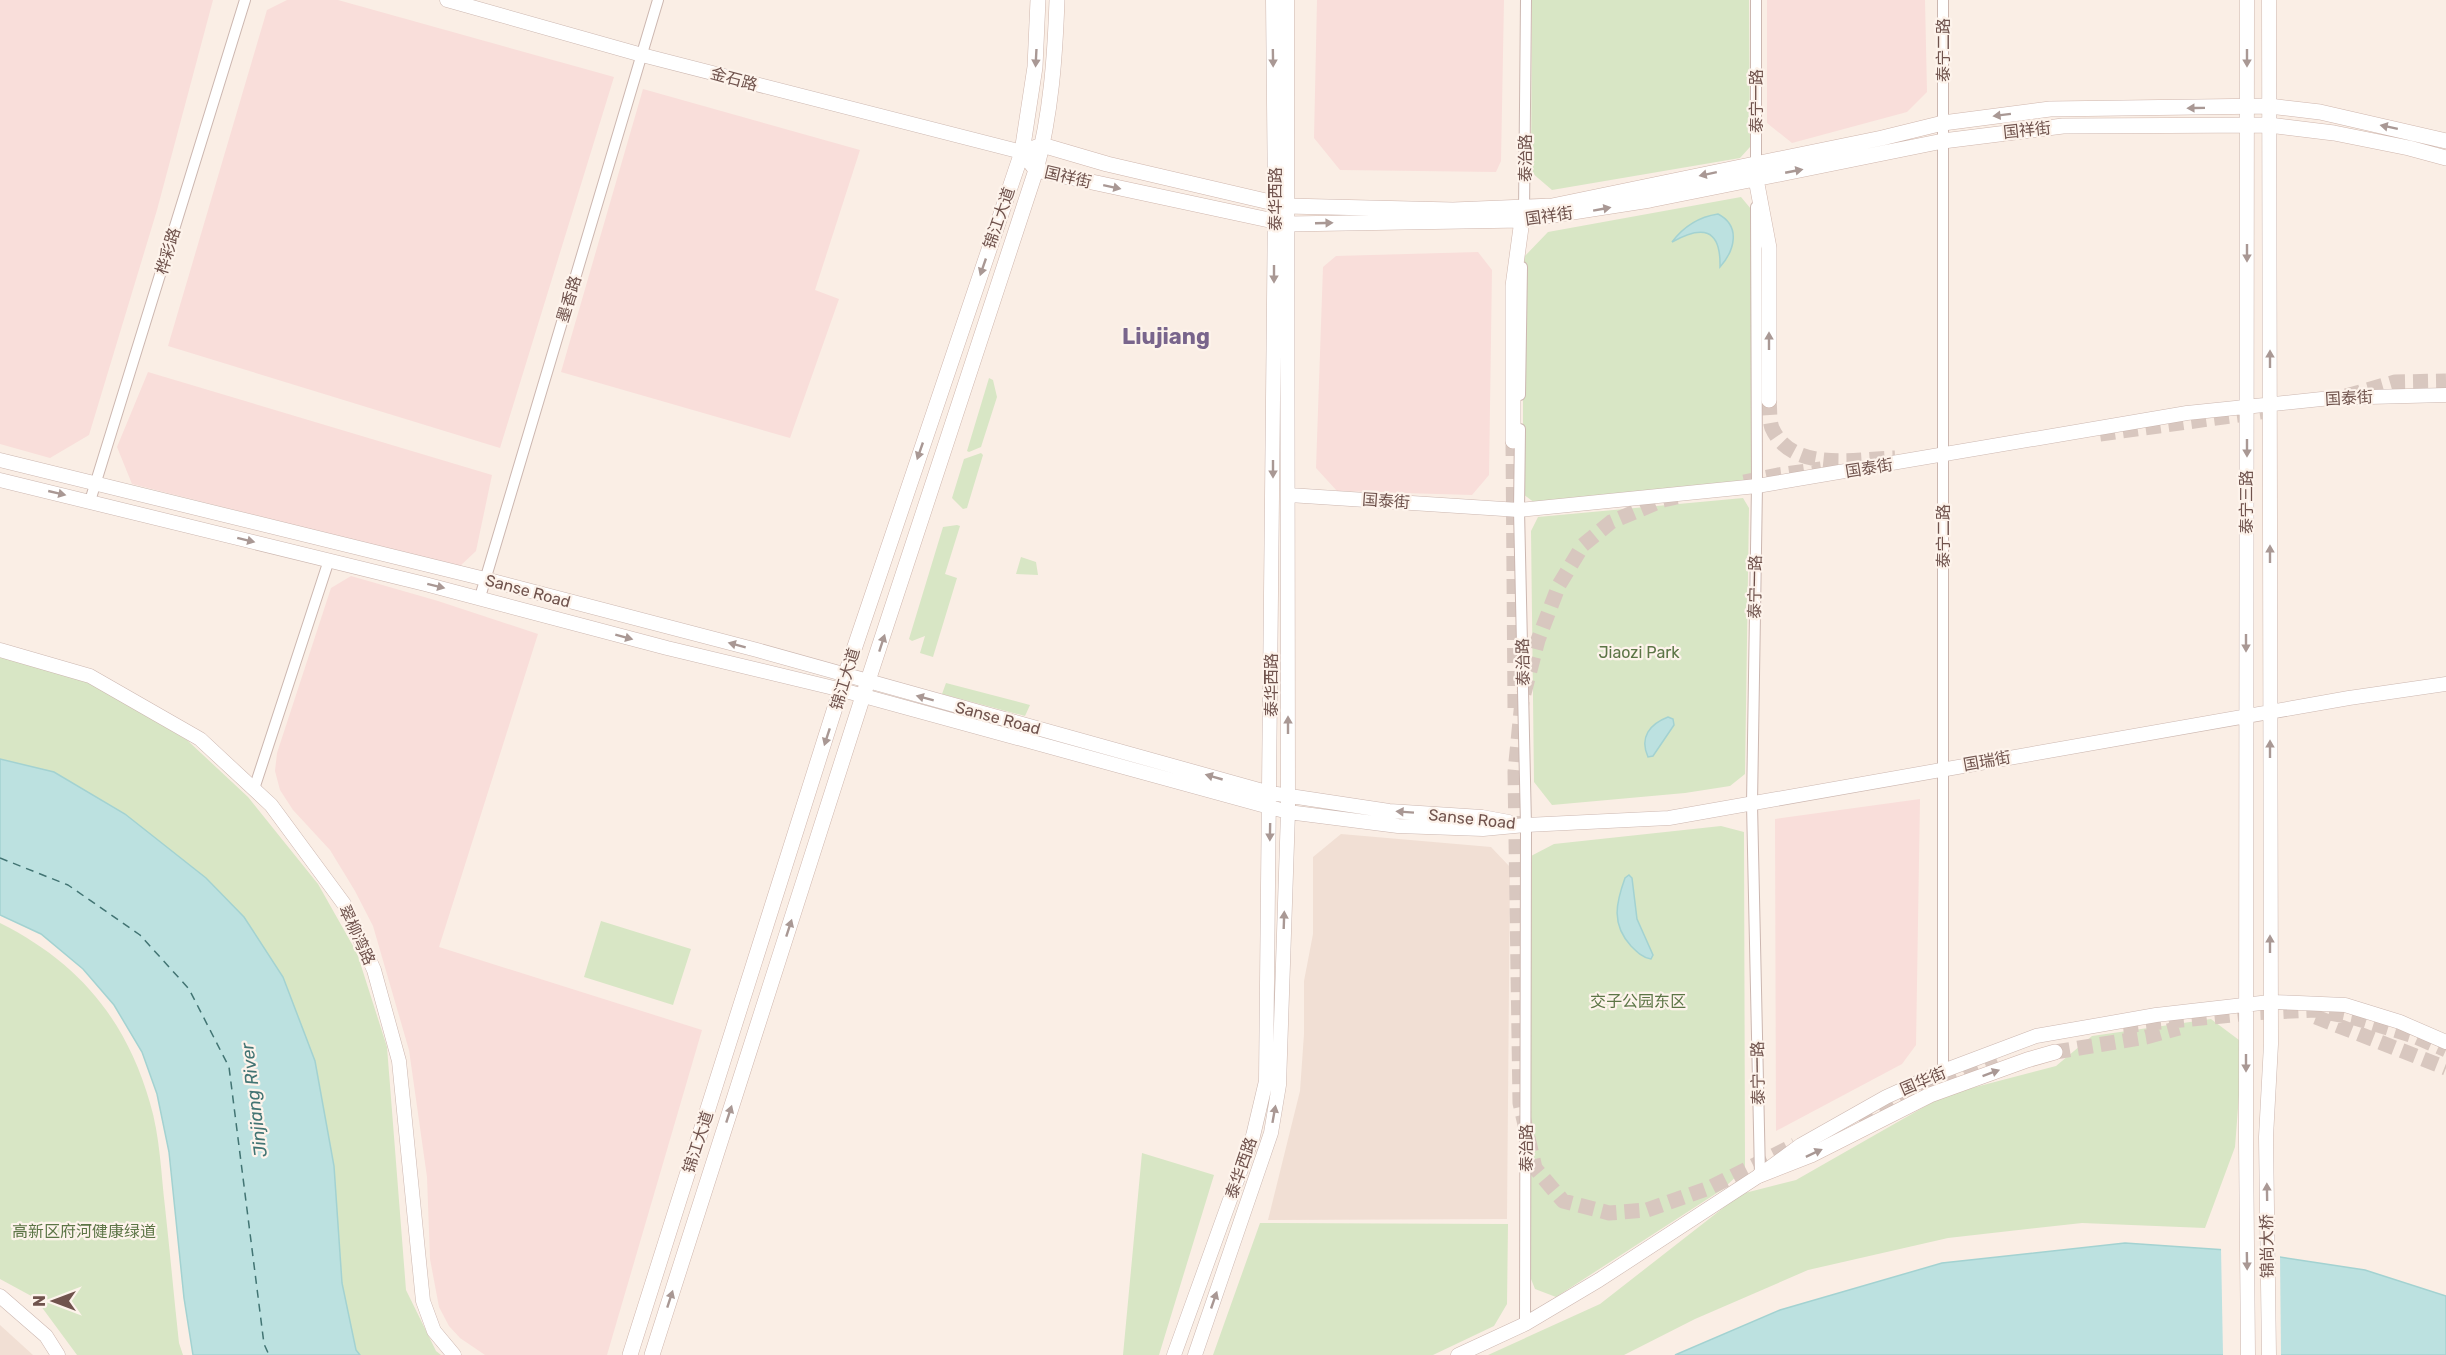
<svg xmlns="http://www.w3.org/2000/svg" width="2446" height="1355" viewBox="0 0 2446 1355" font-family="Rubik,'Noto Sans SC',sans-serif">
<rect width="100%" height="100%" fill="#faeee5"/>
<path fill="#f1dfd4" d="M1341,834l150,13 19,20 -3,352 -239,1 32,-129 4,-57v-53l9,-47v-77z
M0,1325l33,30h-33z"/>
<path fill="#f9deda" d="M0,0h213l-56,210 -68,225 -39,23 -50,-14z
M287,0h51l276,77 -114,371 -332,-102 99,-336z
M1317,0h187l-3,161 -5,11 -156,-2 -26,-32z
M1767,0h158l2,92 -20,20 -115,31 -25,-20z
M643,89l217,61 -45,140 24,9 -49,139 -229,-66z
M1478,252l14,18 -3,205 -17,20 -135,-4 -21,-23 7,-201 13,-11z
M148,372l344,103 -16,76 -17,16 -327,-83 -15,-37z
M351,576l87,25 100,33 -99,313 263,83 -95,325h-122l-25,-17 -11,-12 -10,-19 -9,-48 -3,-82 -18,-127 -36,-124 -18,-35 -25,-41 -37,-40 -13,-20 -5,-19 2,-18 54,-165z
M1920,799l-4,246 -14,19 -126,67 -1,-312z"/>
<path fill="#d8e6c5" d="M1532,0h217l1,147 -10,11 -188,32 -21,-18z
M1741,197l10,12 4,262 -13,10 -52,9 -155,13 -12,-9v-236l25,-26z
M989,378l4,2 4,17 -16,50 -12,5 -2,-1z
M981,453l2,2 -16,53 -4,1 -11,-11 12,-39z
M1743,498l6,10 -4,266 -15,12 -45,7 -133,12 -18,-23 -3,-251 7,-14z
M957,525l3,1 -15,48 12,4 -24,79 -13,-4 5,-17 -13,5 -3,-2 34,-112z
M1021,557l15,5 2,13 -22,-1z
M0,657l81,21 106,62 61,57 70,87 39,69 30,94 19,243 30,61 5,4h-81l-4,-5 -14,-67 -8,-117 -19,-105 -261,-289 -54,-13z
M946,683l84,22 -5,11 -83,-22z
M1721,826l23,6 1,336 -22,21 -167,108 -21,-8 -4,-10v-423l23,-12z
M601,921l90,28 -18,56 -89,-28z
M0,923c78,39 126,96 150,180 10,33 11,70 15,104 5,45 9,91 14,136l4,12h-106l-42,-57 -35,-19z
M2211,1019l32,24 -8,104 -30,81 -123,-5 -134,15 -140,32 -113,49 -71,36h-136l112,-51 141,-110 55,-14 149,-85 111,-29 36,-30z
M1142,1153l72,22 -55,180h-36z
M1260,1223l248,1 -1,80 -13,22 -61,29h-220z"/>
<path fill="#bce1e0" stroke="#a3d2d1" stroke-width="1.5" d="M1718,214c23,12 17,36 2,53 1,-39 -18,-42 -48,-25 12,-16 26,-25 46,-28z
M1668,717l5,2 1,6 -21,31 -5,1c-9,-20 2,-33 20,-40z
M0,759l54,13 71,42 81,64 38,39 39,60 32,84 19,105 8,117 14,67 4,5h-167l-9,-57 -15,-146 -12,-58 -15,-42 -28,-47 -31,-36 -42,-35 -41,-19z
M1629,875l3,3 5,41 16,36 -2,4c-8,-1 -14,-7 -20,-13 -20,-22 -15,-43 -6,-68z
M2125,1243l116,8 124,19 81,26v59h-771l105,-45 162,-47z"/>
<path fill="#faeee5" d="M2221,1247l59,7 1,101h-58z"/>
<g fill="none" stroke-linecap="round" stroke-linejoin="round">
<path stroke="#427473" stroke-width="1.5" stroke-dasharray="8 6" stroke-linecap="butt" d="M0,858l68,27 72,50 49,54 40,78 35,277 5,11"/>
<path stroke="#d8c7bf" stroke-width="15" stroke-dasharray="15 8" stroke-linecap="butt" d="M2346,396l49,-14 51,-1
M1769,400c1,8 0,20 3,28 20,45 84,31 123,30
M2100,434l182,-25
M1513,441l2,267
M1744,482l34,-7 43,-6
M1677,497l-14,3 -52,22 -28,23 -24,40 -21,55 -16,61 -7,71 5,331 15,65 28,33 46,12 38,-3 62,-22 86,-43
M2316,1017l130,51
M2123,1026l128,-13 64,-3 40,8 59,18 32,14
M2055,1052l91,-15 33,-9
M1858,1118l138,-60"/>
<g stroke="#ccb7b0" stroke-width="12">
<path id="minor" d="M1756,0v171
M1943,0v1071
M1756,207l1,279 -5,318 8,371
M1524,213l2,-213
M1520,395l2,-128
M1520,429l-1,81 7,315 -1,499
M90,501l155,-501
M480,597l178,-597
M254,789l75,-229"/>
</g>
<g stroke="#ccb7b0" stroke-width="15">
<path id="tertiary" d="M447,0l195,55 380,97
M2247,0l-1,1139 2,216
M0,460l485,119 272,71 513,143 119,18 93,6 27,5
M0,480l425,104 242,64 175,42 446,122 110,14 85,3 43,-4 143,-7 680,-120 97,-14
M1289,495l230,15 238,-24 430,-73 144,-15 115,-3
M0,650l90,26 110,63 71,66 73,99 30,66 25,91 24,240 11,30 20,24
M0,1296l46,40 12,19
M1174,1355l79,-219 13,-55 9,-877 -2,-204
M1195,1355l76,-222 8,-48 9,-273 -1,-812
M1458,1355l67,-31 74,-44 161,-105 41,-30 85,-48 57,-26 93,-35 120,-21 114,-13 29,1 46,2 55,17 46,20
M2269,1355l-3,-218 5,-93 -2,-1044"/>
</g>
<g stroke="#cfb6ad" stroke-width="16">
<path id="secondary" d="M2446,141l-126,-29 -51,-6 -219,3 -107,14 -61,15 -330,68 -99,4 -166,-4 -180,-42 -65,-19 -20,7 14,18 252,54 234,-4 128,-20 293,-59 120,-15 206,-1 65,8 75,15 37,10
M1756,179l13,69v152
M1513,441v-155l9,-66
M1760,1175l51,-20 119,-60 97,-35 28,-8
M630,1355l215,-679 177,-524 13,-85 3,-67
M652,1355l211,-659 173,-526c15,-56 19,-113 21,-170"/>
</g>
<use href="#minor" stroke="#fff" stroke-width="10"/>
<use href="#tertiary" stroke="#fff" stroke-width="14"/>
<use href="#secondary" stroke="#fff" stroke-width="15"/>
</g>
<defs><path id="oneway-solid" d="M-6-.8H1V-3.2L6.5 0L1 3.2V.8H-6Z" transform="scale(1.5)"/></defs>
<g fill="#a99894">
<use href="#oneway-solid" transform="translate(1036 58) rotate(93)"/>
<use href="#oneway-solid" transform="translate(1273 58) rotate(89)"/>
<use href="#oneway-solid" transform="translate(2247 58) rotate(90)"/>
<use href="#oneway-solid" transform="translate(2196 108) rotate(179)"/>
<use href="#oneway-solid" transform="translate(2002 115) rotate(173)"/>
<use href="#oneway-solid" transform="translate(2389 127) rotate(-168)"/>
<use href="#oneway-solid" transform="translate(1794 171) rotate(-11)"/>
<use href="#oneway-solid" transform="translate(1708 174) rotate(168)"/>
<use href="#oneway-solid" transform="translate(1112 187) rotate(12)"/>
<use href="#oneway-solid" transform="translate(1602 209) rotate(-10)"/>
<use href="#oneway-solid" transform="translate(1324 223) rotate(-2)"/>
<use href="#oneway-solid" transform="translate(2247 253) rotate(90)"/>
<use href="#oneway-solid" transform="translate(983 267) rotate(109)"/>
<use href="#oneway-solid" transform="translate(1274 274) rotate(90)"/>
<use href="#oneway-solid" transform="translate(1769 341) rotate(-90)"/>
<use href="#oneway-solid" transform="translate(2270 359) rotate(-90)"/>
<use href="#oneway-solid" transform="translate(2247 448) rotate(90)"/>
<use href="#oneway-solid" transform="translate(920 451) rotate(109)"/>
<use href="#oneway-solid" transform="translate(1273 469) rotate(90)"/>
<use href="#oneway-solid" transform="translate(57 493) rotate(13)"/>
<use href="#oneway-solid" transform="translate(246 540) rotate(14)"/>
<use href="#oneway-solid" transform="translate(2270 554) rotate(-90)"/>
<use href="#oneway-solid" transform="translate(436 586) rotate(14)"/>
<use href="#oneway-solid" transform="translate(624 637) rotate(15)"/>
<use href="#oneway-solid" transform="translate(882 643) rotate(-72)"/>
<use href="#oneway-solid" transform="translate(2246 643) rotate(90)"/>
<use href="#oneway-solid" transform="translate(737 645) rotate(-165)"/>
<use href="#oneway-solid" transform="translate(925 698) rotate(-165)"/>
<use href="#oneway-solid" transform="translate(1288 725) rotate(-90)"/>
<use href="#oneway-solid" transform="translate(827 737) rotate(108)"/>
<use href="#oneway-solid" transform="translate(2270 749) rotate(-90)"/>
<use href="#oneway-solid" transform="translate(1214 777) rotate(-164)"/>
<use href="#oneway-solid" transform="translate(1405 812) rotate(-176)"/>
<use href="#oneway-solid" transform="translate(1270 832) rotate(91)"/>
<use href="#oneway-solid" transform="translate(1284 920) rotate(-88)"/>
<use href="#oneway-solid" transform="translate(789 928) rotate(-72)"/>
<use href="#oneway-solid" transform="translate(2270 944) rotate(-90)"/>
<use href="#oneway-solid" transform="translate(2246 1063) rotate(90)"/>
<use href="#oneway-solid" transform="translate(1991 1073) rotate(-20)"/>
<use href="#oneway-solid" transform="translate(729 1114) rotate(-72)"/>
<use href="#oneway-solid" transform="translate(1274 1114) rotate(-80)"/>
<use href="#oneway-solid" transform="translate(1814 1153) rotate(-25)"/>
<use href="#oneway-solid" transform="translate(2267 1192) rotate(-91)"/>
<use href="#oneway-solid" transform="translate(2247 1261) rotate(89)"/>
<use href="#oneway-solid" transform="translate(670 1299) rotate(-72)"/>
<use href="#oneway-solid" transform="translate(1214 1300) rotate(-71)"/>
</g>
<g text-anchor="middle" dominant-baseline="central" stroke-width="4.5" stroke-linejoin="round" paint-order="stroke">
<g font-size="16" fill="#70534d" stroke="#fdf3eb">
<text transform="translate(1943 50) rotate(-90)">泰宁二路</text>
<text transform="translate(734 79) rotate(15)">金石路</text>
<text transform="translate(1756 101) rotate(-90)">泰宁一路</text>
<text transform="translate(2027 130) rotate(-6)">国祥街</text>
<text transform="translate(1525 158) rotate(-90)">泰治路</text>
<text transform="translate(1068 177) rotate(13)">国祥街</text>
<text transform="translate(1275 199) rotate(-90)">泰华西路</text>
<text transform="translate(1549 216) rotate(-8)">国祥街</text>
<text transform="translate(999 218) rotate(-71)">锦江大道</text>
<text transform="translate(168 251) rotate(-73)">桦彩路</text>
<text transform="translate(569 299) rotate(-73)">墨香路</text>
<text transform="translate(2349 398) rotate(-3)">国泰街</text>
<text transform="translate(1869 468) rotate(-9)">国泰街</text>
<text transform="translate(1386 501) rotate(4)">国泰街</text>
<text transform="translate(2246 502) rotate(-90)">泰宁三路</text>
<text transform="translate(1943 536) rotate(-90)">泰宁二路</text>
<text transform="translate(1755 587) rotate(-89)">泰宁一路</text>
<text transform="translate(528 591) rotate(15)">Sanse Road</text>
<text transform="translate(1523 662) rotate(-91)">泰治路</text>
<text transform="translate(845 679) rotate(-73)">锦江大道</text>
<text transform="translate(1271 685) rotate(-90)">泰华西路</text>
<text transform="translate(998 718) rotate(15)">Sanse Road</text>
<text transform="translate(1987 761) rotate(-10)">国瑞街</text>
<text transform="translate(1472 819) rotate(6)">Sanse Road</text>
<text transform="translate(357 935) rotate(65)">翠柳湾路</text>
<text transform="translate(1758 1073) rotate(-91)">泰宁一路</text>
<text transform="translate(1923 1081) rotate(-23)">国华街</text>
<text transform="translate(698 1142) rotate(-72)">锦江大道</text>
<text transform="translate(1526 1148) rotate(-90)">泰治路</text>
<text transform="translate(1241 1168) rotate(-71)">泰华西路</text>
<text transform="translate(2267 1246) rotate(-91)">锦尚大桥</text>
</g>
<g font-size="16" fill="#5c7546" stroke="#fdf3eb">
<text x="1639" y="652">Jiaozi Park</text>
<text x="1638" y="1001">交子公园东区</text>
<text x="84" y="1231">高新区府河健康绿道</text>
</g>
<g font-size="18" font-style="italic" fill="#427473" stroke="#fdf3eb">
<text transform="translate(254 1100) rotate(-97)">Jinjiang River</text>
</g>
<g font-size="22" font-weight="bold" fill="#79658c" stroke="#fdf3eb">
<text x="1166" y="336">Liujiang</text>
</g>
</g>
<g transform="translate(54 1301) rotate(270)" stroke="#fdf3eb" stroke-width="4.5" paint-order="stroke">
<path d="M0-4.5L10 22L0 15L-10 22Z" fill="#70534d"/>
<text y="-9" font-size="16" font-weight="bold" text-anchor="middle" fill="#70534d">N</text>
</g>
</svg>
